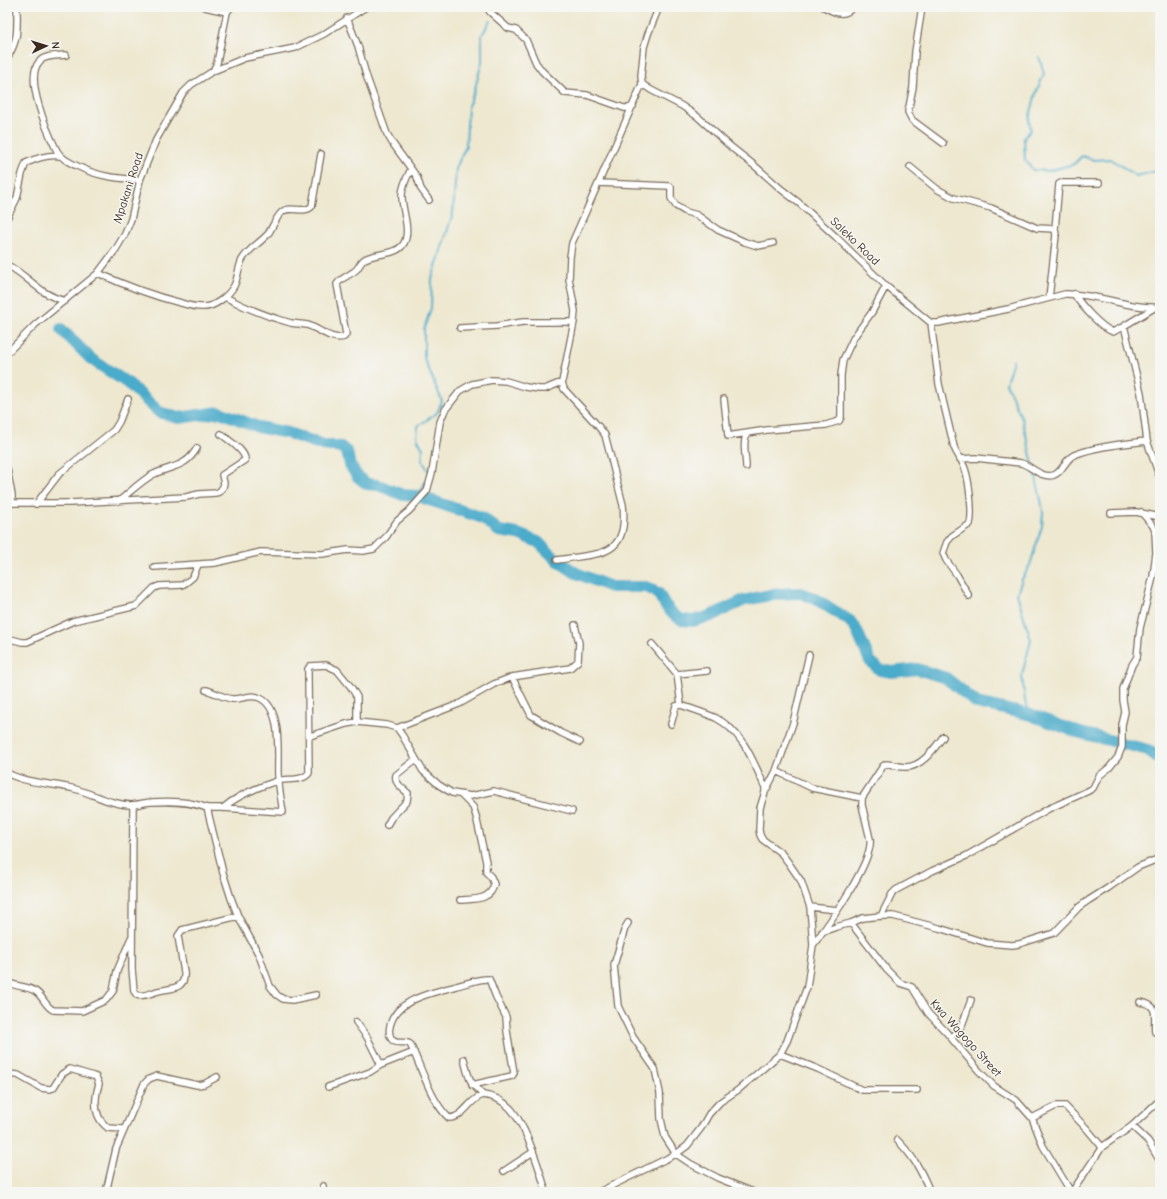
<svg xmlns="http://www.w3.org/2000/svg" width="1167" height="1199" viewBox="0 0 1167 1199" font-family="'Comic Neue',sans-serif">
<rect width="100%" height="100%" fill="#f6f6f2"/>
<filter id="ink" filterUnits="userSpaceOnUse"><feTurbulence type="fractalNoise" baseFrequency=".025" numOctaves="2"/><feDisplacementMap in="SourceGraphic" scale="8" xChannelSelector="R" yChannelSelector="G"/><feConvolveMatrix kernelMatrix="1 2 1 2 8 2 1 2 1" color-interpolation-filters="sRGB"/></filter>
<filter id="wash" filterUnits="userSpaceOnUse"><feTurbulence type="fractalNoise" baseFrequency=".012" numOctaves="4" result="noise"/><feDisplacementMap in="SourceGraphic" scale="16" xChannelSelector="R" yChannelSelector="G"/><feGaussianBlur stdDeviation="0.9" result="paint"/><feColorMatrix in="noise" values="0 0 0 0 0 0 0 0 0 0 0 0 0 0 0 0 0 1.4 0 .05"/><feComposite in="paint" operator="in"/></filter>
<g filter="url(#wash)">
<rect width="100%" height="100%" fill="#eee8d0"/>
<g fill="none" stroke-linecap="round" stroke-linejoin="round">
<path stroke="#4cabca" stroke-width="2" d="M1039,56l5,18 -8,19 -7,27 2,10 -7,8 1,22 8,10 15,1 26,-7 8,-8 12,4 17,-1 25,17 24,-6
M1013,360l-7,23 16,36 12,49
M418,496l12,-23 -8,-13 1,-11 -6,-11 1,-12 19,-13 5,-12 -18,-43v-29l7,-21 1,-29 21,-66 3,-45 10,-22 2,-40 6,-14 8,-30v-27l8,-14
M1031,715l-6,-14 -3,-26 9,-35 -14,-46 5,-15 8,-14 12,-39 1,-14 -2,-12 -6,-27"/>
<path stroke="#4cabca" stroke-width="12" d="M61,329l30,30 38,25 30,28 19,6 42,-6 38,15 30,6 35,12 18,2 6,5 3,13 7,11 10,8 11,1 25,10 15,1 65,22 16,13 19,3 20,8 19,18 19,13 35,14h35l12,6 7,12 9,10 8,5 11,1 18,-5 31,-15 32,-7 27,-1 15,6 34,22 7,10 13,30 10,9 12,2 25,-3 29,9 31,25 54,12 46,17 71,18 12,9"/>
</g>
</g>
<g filter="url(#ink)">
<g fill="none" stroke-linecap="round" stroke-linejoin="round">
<g stroke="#7a6c5c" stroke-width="8">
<path id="street" d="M205,7l22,5
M487,7l3,5 18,16 8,2 10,10 10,23 6,8 23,22 22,2 37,13h5l4,-2
M659,7l-11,27 -4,13 -3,29 1,8 9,6 31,16 16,11 33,30 24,19 26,23 18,14 37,34 50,49 45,37h7l70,-14 57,-15c32,-1 62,15 95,13
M824,7c10,5 20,11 29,0
M922,7l-7,45 -2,35 -5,25 4,8 31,23
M347,18l11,28 8,29 21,59 6,10 24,33 4,12 8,11
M66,55c-8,1 -21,0 -26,6 -17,16 8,72 17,90 5,8 12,11 20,15 22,11 39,12 63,14
M7,58c12,-19 10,-29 10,-51
M213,71l32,-13 50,-10 29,-14 42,-27
M910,167l27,22 17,9 37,10 46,20 18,1 1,6 -7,63
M599,183l70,3 2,1v11l5,8 10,6 11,3 21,15 27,12 13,4 15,-3
M7,218l10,-20 5,-24 4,-11c11,-5 22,-9 34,-7
M1055,229l4,-45 2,-1h38
M7,265c22,11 32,30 58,36
M98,273c26,12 55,23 83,30 6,2 14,4 21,4 12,1 26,-11 32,-21 4,-8 4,-18 8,-26 6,-11 18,-17 26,-26 4,-6 8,-16 13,-21 7,-9 24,2 31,-7l9,-52
M1074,294c7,11 26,33 39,38l11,-6 30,-18
M225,297c21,11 43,20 66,26 5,1 11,1 16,2 12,3 24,16 37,12l2,-3 -9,-50c5,-7 14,-9 20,-15 3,-4 5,-10 10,-11 11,-5 27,-3 35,-12 11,-13 -1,-37 0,-51 0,-9 5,-18 9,-26
M931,323l8,61 15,63c3,8 6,10 9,17 6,11 10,48 7,60l-18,12 -5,6 -4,11 3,7 11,15 12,21
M1124,326l17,67 6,48 13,37
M460,328l37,-2 26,-4h51
M7,353l29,-29 62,-51 18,-24 9,-15 6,-15 9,-39 16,-40 27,-47 8,-8 22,-14 4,-8 10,-51 4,-5
M724,399l4,37 39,-6 59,-5 13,-4 2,-4v-42l2,-15 11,-23 18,-25 14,-26
M960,459l16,-1 45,5c11,3 20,16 33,12 9,-3 11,-16 20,-20 23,-9 49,-11 73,-14
M746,467c0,-10 -4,-25 1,-33
M7,469l5,26v8l-5,4
M119,501c11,-9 21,-19 33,-26 19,-10 33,-6 45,-27
M12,503h58l116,-6 13,-3 16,-1 4,-1 4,-5 1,-4 -2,-8 23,-15c1,-9 -17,-20 -24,-26
M36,504l23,-30 55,-44 5,-8 9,-23
M1111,513l25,-1 24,5
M557,560c40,-7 72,-1 66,-55l-18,-70 -7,-9 -34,-37 -2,-7 12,-60 1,-11 -6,-32 1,-22 2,-14 70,-159
M154,567l61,-4 46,-11 61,2 26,-4 15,1 11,-2 12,-12 11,-16 12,-10 18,-20 5,-18 8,-51 5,-12 15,-19 12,-7 20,-4 14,1 20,6 13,2h6l17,-7
M7,638l15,4h5l46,-21 63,-15 18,-18 5,-2 23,-1 5,-3 6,-5 5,-12
M652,644l25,30 4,31
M677,674l30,-3
M512,677l19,38 30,18 19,9
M206,690c8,2 18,8 26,9 10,1 18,-6 28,-1 23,11 17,56 18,78 1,12 3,24 5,36l-60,-4h-16
M397,728l62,-24 35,-20 18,-7 58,-9 8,-7 1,-18 -4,-18
M310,736l36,-12 11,-2 30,3 10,3 5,7 21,36 16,14 13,8 19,3 23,-5 78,20
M776,771l36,17 50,10
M7,773c21,11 45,10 68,16 19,5 37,16 56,16 7,0 14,-3 21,-3 19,-1 38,-1 55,6l16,65 8,25 7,18 21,39 11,31 7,9 6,4 9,1 24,-5
M765,792l11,-21 17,-48 16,-68
M133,805l-1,164 2,22 3,4c8,2 13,-2 21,-4 12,-3 28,-1 26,-19l-6,-36 4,-6 56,-14
M223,808c15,-13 35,-21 54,-27 10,-3 25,1 32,-8l-1,-96v-8l2,-3 16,-1 11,5 14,17 6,10v25
M387,825l4,-7 16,-17 1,-8c-6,-5 -14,-10 -12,-18l20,-16
M460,900c13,-1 31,1 34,-16l-3,-7 -5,-5v-10l-10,-46 -3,-9 -12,-12
M810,907l27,3
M881,916l11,-22 4,-4 36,-19 34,-15 82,-47 40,-18 5,-3 6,-12 10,-8 9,-11 4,-10v-22l3,-13 -2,-12v-11l9,-24 5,-8 3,-29 13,-51 3,-24 -1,-22 -2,-5 -12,-14
M628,923l-3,5 -11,37 4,41 15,31 22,32 5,24 1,26 4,18 11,17 15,10 27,14 35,14
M851,923l36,47 13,13 12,4 16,26 18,19 33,39 15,15 22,14 16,18 11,28 28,46
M822,932l14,-5 15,-4 12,-5 18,-2h12l46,12 48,15 25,2 7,-1 35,-11 25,-26 10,-7 19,-12 30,-21 22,-9
M813,945c15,-20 61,-84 57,-106l-8,-34v-7l21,-32 3,-2c7,0 12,3 19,3 16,1 29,-18 38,-30
M7,982c9,5 20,4 28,9 8,5 10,15 18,19l29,1 24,-11 7,-9 4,-20 14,-33
M1140,1002c21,3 13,16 15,30l5,2
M356,1022l11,15 14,28 33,-13
M951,1038l11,-13 9,-25
M780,1054l38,15 44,21h55
M464,1059c5,19 4,22 19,36
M7,1074l11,1 23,13 9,1 3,-1 9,-14 8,-5 23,7 3,1 3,7c-5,16 -6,33 9,44l15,1
M472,1085l40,-9 2,-3 -7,-42 -1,-14 -10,-20 -7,-18c-10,-1 -23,5 -33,7 -22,7 -60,12 -66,40 -1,4 -1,8 1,12 4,8 14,2 19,6 11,22 21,58 39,74 15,0 20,-19 34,-23 10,1 20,6 27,13 16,17 30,62 36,84
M328,1087l42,-15 11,-7
M1032,1118l24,-12h9l22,23 15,18
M1132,1126l16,15 12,20
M897,1140c17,17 24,30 33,52
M504,1171l29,-19
M323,1186v6
M106,1192l10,-43 28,-65 5,-5 8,-3 40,9 7,-1 13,-7
M599,1192l77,-38 11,-8 14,-18 8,-14 11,-12 18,-12 42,-36 7,-13 20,-54 6,-42 -3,-38 -9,-26 -13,-19 -7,-9 -19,-14 -2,-4 -1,-5 1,-22 5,-16v-5c-12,-26 -22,-55 -49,-69 -11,-5 -24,-9 -35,-13l-5,1 -5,18
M1072,1192l30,-45 30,-21 28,-26"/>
</g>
<use href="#street" stroke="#fff" stroke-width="5.5"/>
</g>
</g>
<g text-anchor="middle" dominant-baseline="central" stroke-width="3" stroke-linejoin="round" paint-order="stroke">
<g font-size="12" fill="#3b2a1e" stroke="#f6f6f2">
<text transform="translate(128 188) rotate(-72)">Mpakani Road</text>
<text transform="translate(855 241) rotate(44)">Saleko Road</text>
<text transform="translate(966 1038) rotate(48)">Kwa Wagogo Street</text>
</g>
</g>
<rect width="1167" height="1199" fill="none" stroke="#f6f6f2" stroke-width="24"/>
<g transform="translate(46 46) rotate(86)" stroke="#f6f6f2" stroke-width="3" paint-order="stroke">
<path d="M0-3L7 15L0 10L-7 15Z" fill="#3b2a1e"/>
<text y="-6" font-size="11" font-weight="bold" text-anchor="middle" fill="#3b2a1e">N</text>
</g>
</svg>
